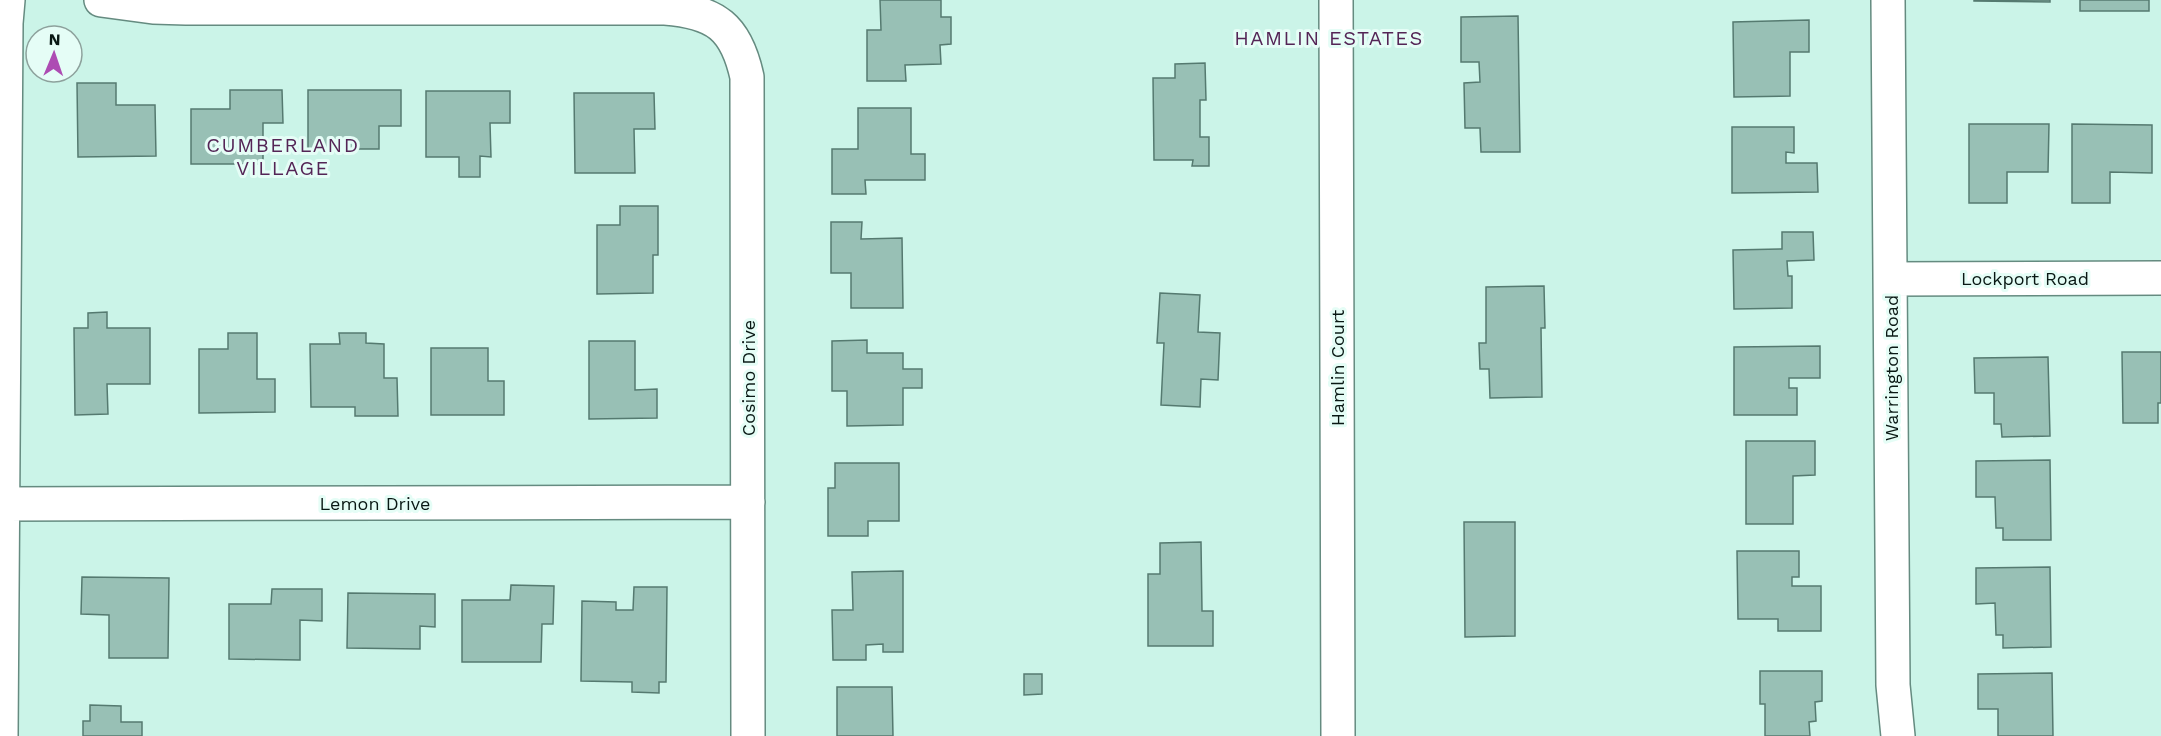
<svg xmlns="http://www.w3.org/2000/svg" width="2161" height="736" viewBox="0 0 2161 736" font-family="'Work Sans',sans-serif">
<rect width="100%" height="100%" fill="#cbf4e8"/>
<path fill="#98c0b5" stroke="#557a70" stroke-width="1.5" d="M880,0h61v17h10v27l-11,1 1,19 -36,1 1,16h-39v-51h14z
M1974,0h76v2l-76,-1z
M2080,0h69v11h-69z
M1518,16l2,136h-39l-1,-24h-15l-1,-45 16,-1 -1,-20h-18v-45z
M1809,20v32h-19v44l-56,1 -1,-75z
M1205,63l1,37h-6v37h9v29h-17l1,-6h-39l-1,-82h22v-14z
M77,83h39v22h39l1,51 -78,1z
M230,90h52l1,33h-20v41h-72v-55h39z
M308,90h93v36h-22v23h-71z
M426,91h84v32h-20l1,34 -11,-1v21h-21v-20h-33z
M574,93h80l1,36h-21l1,44h-60z
M858,108h53v46h14v26h-60l1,14h-34v-45h26z
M1969,124h80l-1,48h-41v31h-38z
M2072,124l80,1v48l-42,-1v31h-38z
M1732,127h62v26l-8,-1v11h31l1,29 -86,1z
M620,206h38v49h-5v38l-56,1v-69h23z
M831,222h31l-1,17 41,-1 1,70h-52v-35h-20z
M1782,232h31l1,28 -27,1 1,15h4v32l-58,1 -1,-59 49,-1z
M1544,286l1,42h-4l1,69 -52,1 -1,-29h-9l-1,-26h7v-56z
M1160,293l40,2 -2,37 22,1 -2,47 -17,-1 -1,28 -39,-2 3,-62h-7z
M107,312v16h43v56h-43l1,30 -33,1 -1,-87h14v-15z
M228,333h29v46h18v33l-76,1v-64h29z
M339,333h27v10l18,1v34h13l1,38h-43v-9h-44l-1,-63h30z
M867,340v13h36v16h19v19h-19v37l-56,1v-35h-15v-50z
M589,341h46v49l22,-1v29l-68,1z
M1820,346v32h-31v10h8v27h-63v-68z
M431,348h57v33h16v34h-73z
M2122,352h39v51h-3v20h-35z
M2048,357l2,79 -48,1 -1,-13h-7v-31h-19l-1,-35z
M1746,441h69v34l-22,1v48h-47z
M2050,460l1,80h-48v-12h-7l-1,-31h-19v-36z
M835,463h64v58h-31v15h-40v-48h7z
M1464,522h51v114l-50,1z
M1201,542l1,69h11v35h-65v-72h12v-31z
M1737,551h62v26h-7v9h29v45h-43v-12h-40z
M2050,567l1,80 -48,1v-13h-7l-1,-32 -19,1v-36z
M903,571v81h-20v-8l-17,1v15h-33l-1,-50h21l-1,-38z
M82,577l87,1 -1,80h-59v-43l-28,-1z
M511,585l43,1 -1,38h-11l-1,38h-79v-62h48z
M634,587h33l-1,95h-7v11l-27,-1v-10l-51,-1 1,-80 34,1v8h17z
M272,589h50v32l-22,-1v40l-71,-1v-55h42z
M348,593l87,1v33l-15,-1v23l-73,-1z
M1760,671h62v30l-7,1 1,19 -7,1 1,14h-45v-32h-5z
M2052,673l1,63h-55v-27h-20v-35z
M1024,674h18v20l-18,1z
M837,687h55l1,49h-56z
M90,705l31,1v16h21v14h-59v-15h7z"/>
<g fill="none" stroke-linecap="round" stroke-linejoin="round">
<g stroke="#658b80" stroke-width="36">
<path id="minor" d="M101,0l52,7 33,1h479c51,4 71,19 82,69l1,659
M1336,0l2,736
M1888,0l5,685 5,51
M1890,279l271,-1
M2,504l746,-2
M1,736l5,-713 2,-23"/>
</g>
<use href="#minor" stroke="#fff" stroke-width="33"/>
</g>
<g text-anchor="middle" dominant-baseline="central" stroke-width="6" stroke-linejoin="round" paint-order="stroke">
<g font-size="18" fill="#091814" stroke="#e5fdf6">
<text x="2025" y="278">Lockport Road</text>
<text transform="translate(1337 368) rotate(-90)">Hamlin Court</text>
<text transform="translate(1891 368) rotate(-90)">Warrington Road</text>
<text transform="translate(748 378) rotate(-90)">Cosimo Drive</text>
<text x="375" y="503">Lemon Drive</text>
</g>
<g font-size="20" letter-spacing="1.5" fill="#542556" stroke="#e5fdf6">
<text x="1329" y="38">HAMLIN ESTATES</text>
<text x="283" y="145">CUMBERLAND<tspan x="283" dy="23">VILLAGE</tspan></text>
</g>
</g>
<g transform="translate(54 54) rotate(2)"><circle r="28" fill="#e5fdf6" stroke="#8da19c" stroke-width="1.5"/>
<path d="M0-4.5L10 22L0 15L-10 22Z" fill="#ad4cb3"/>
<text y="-9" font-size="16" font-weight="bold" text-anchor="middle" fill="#091814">N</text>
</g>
</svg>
